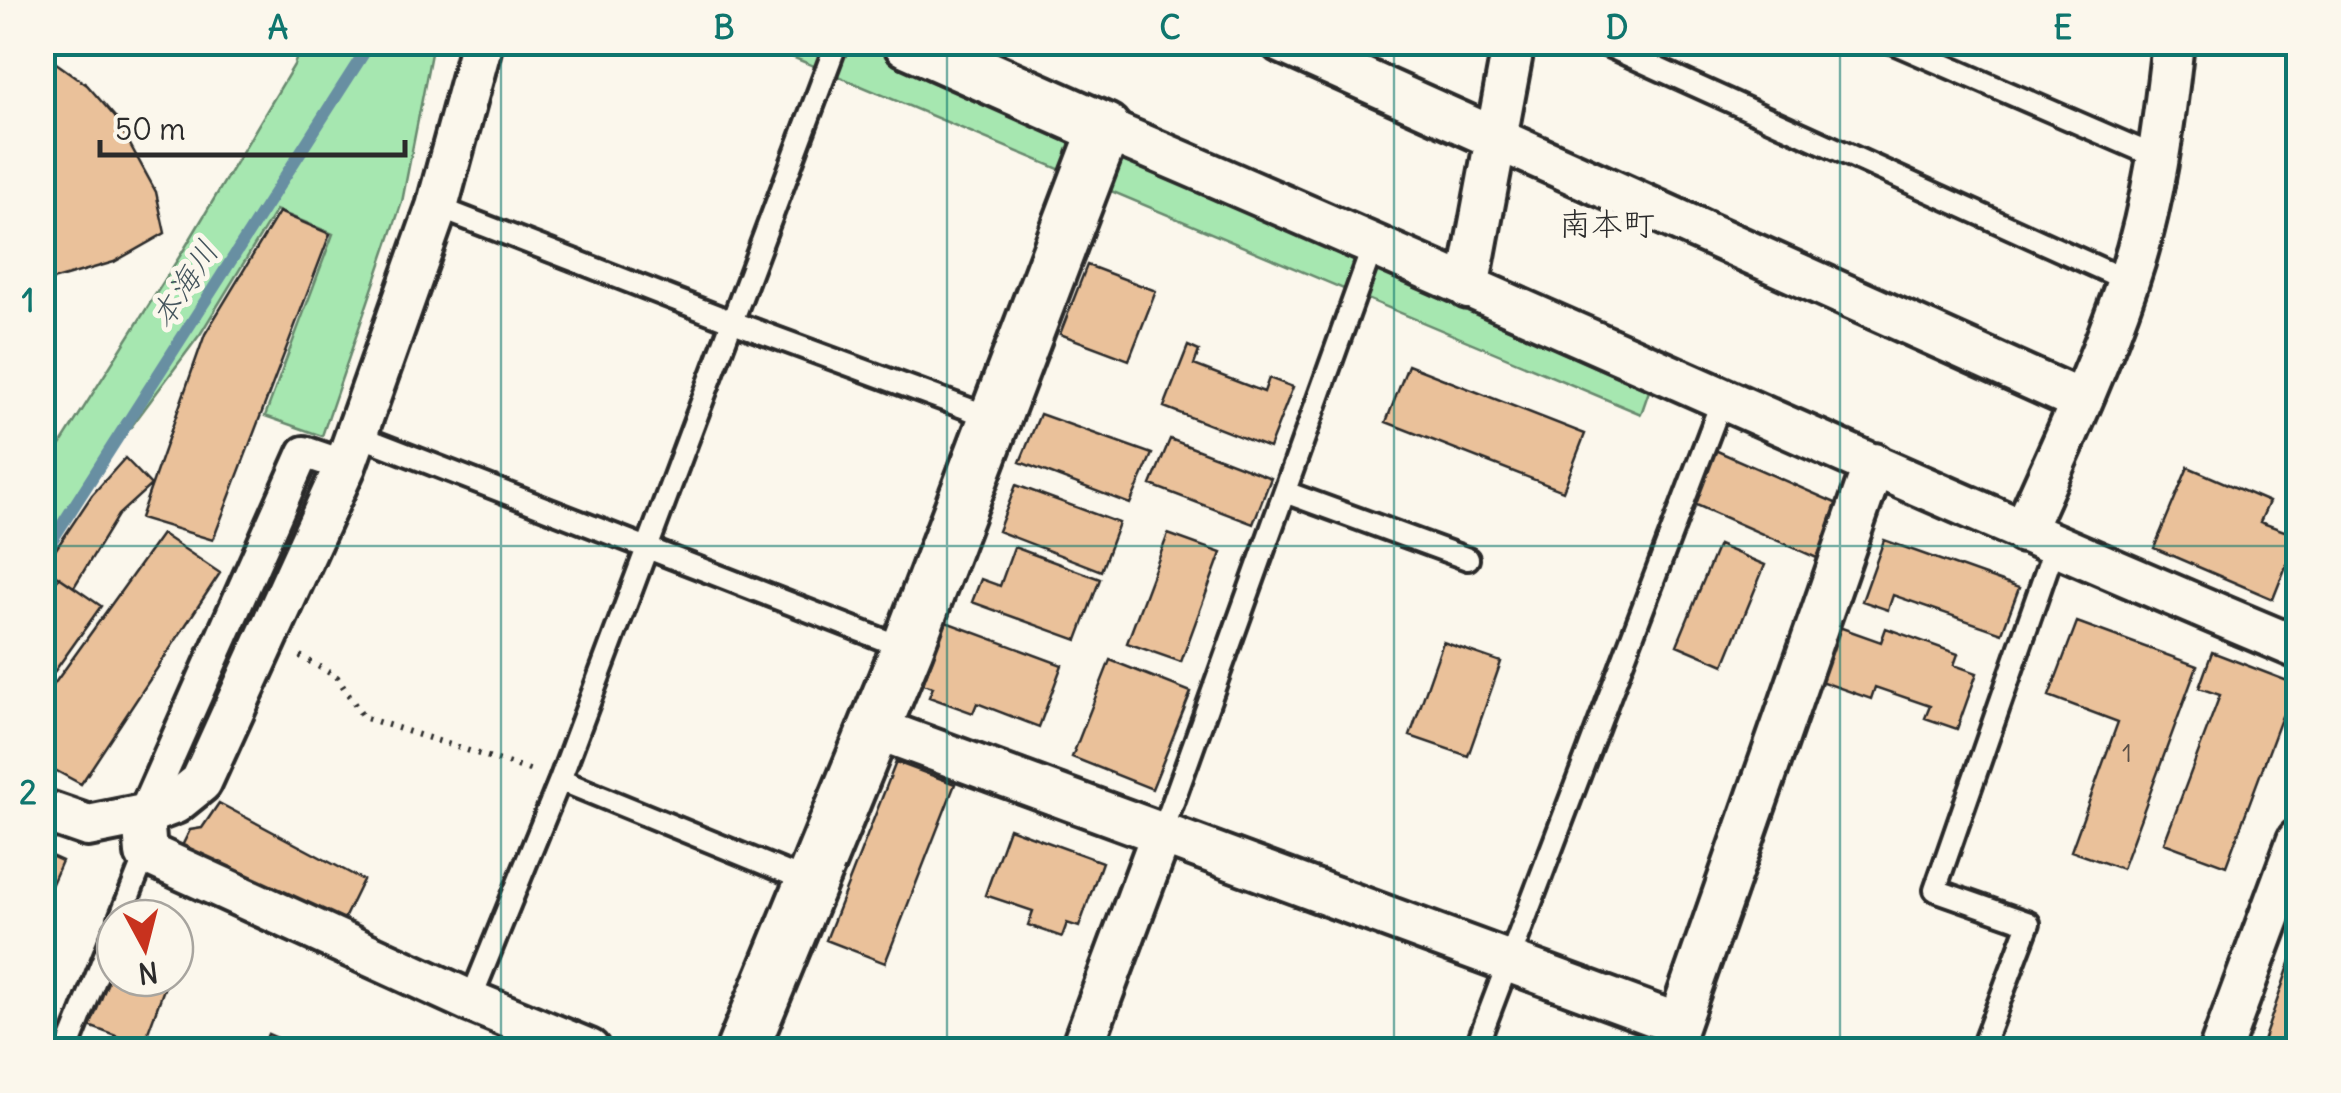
<svg xmlns="http://www.w3.org/2000/svg" width="2341" height="1093" viewBox="0 0 2341 1093" font-family="Delius,'Klee One',sans-serif">
<rect width="100%" height="100%" fill="#fbf7ec"/>
<filter id="ink" filterUnits="userSpaceOnUse"><feTurbulence type="fractalNoise" baseFrequency=".01" numOctaves="2"/><feDisplacementMap in="SourceGraphic" scale="20" xChannelSelector="R" yChannelSelector="G"/><feConvolveMatrix kernelMatrix="1 2 1 2 8 2 1 2 1" color-interpolation-filters="sRGB"/></filter>
<g filter="url(#ink)">
<path fill="#a6e7b0" stroke="#68896e" stroke-width="2.5" d="M302,43h131l-31,159 -80,234 -57,-20 68,-182 -57,-24 -75,123 -158,212v-73l140,-221 111,-186z
M759,43h109l781,348 -8,23z"/>
<g fill="none" stroke-linecap="round" stroke-linejoin="round">
<path stroke="#688fa2" stroke-width="12" d="M42,556l329,-514"/>
</g>
<path fill="#eac19a" stroke="#2b2b2b" stroke-width="2.5" d="M42,53l45,32 28,32 41,75 9,41 -51,29 -72,21z
M279,212l51,22 -117,306 -73,-22 65,-184z
M1087,265l69,26 -27,69 -69,-26z
M1188,346l11,5 -5,14 70,27 5,-14 24,9 -24,61 -105,-41z
M1408,365l177,69 -22,57 -177,-69z
M1040,414l112,40 -22,50 -110,-42z
M1170,439l101,39 -18,46 -102,-39z
M1715,450l125,55 -23,53 -125,-55z
M125,458l26,27 -33,30 -44,72 -30,-20 48,-72z
M2188,467l81,35 -9,20 38,14 -25,63 -119,-51z
M1016,485l103,38 -18,48 -103,-40z
M162,534l58,39 -139,211 -39,-21v-62z
M1168,534l53,19 -40,109 -54,-19z
M1884,540l135,48 -17,45 -109,-38 -5,15 -26,-9z
M1718,545l47,20 -41,100 -47,-20z
M1014,547l86,32 -23,61 -105,-38 9,-23 19,7z
M59,577l42,29 -59,83v-88z
M946,622l116,43 -23,62 -62,-24 -4,10 -44,-16 4,-10 -10,-3z
M2077,622l120,44 -75,203 -51,-18 47,-129 -69,-26z
M1839,627l42,15 5,-14 72,26 -4,11 23,8 -20,56 -32,-11 5,-12 -55,-19 -4,12 -51,-18z
M1443,642l58,20 -33,94 -58,-20z
M2212,652l86,33v37l-16,-6 -56,150 -62,-23 56,-148 -21,-7z
M1110,660l81,32 -39,97 -80,-32z
M896,762l59,22 -70,179 -59,-23z
M219,803l144,77 -25,51 -157,-83 9,-18 12,-2z
M1009,828l93,34 -23,65 -12,-4 -5,14 -34,-12 5,-14 -48,-16z
M42,852l20,9 -11,25 -9,-3z
M2298,940v110h-38z
M115,956v22h53l-25,68 -54,-20z
M268,1034l35,15 -1,1h-41z"/>
<g fill="none" stroke-linecap="round" stroke-linejoin="round">
<g stroke="#2b2b2b" stroke-width="28">
<path id="service" d="M1599,42l529,239
M1891,42l268,116
M437,207l296,115 260,96
M357,435l550,214
M1285,492l183,67
M560,780l252,103
M1162,833l212,-590
M120,918l26,-65
M470,1001l90,-221 277,-738
M67,1050l48,-120
M1475,1050l247,-650
M1981,1050l48,-127 -94,-33 120,-344"/>
</g>
<g stroke="#2b2b2b" stroke-width="38">
<path id="pedestrian" d="M143,815l161,-363 41,14"/>
</g>
<g stroke="#2b2b2b" stroke-width="48">
<path id="minor" d="M1281,42l800,359
M1105,129c399,169 793,352 1193,519
M1468,288l46,-246
M2023,532c37,-82 75,-163 104,-248 27,-78 37,-160 46,-242
M875,728l803,296
M42,810l46,16 55,-11 32,-12 26,-21 144,-316 92,-259 45,-165
M143,815l3,38 324,148 119,49
M1081,1050l81,-217
M1669,1050l205,-586
M2220,1050l78,-210"/>
</g>
<g stroke="#2b2b2b" stroke-width="58">
<path id="tertiary" d="M742,1050l165,-401 198,-520 -196,-87"/>
</g>
<path stroke="#2b2b2b" stroke-width="6" stroke-dasharray="2.5 8" stroke-linecap="butt" d="M300,656l37,21 26,40 169,54"/>
<use href="#service" stroke="#fbf7ec" stroke-width="20"/>
<use href="#pedestrian" stroke="#fbf7ec" stroke-width="30"/>
<use href="#minor" stroke="#fbf7ec" stroke-width="40"/>
<use href="#tertiary" stroke="#fbf7ec" stroke-width="50"/>
</g>
</g>
<path fill="none" stroke="#0f766e" stroke-width="2.5" stroke-opacity="0.55" d="M501,42v1008M947,42v1008M1394,42v1008M1840,42v1008M42,546h2256"/>
<g text-anchor="middle" dominant-baseline="central" stroke-width="10" stroke-linejoin="round" paint-order="stroke">
<g font-size="25" fill="#5b5047">
<text x="2127" y="753">1</text>
</g>
<g font-size="32" fill="#2b2b2b" stroke="#fbf7ec">
<text x="1607" y="223">南本町</text>
</g>
<g font-size="32" font-style="italic" fill="#44545c" stroke="#fbf7ec">
<text transform="translate(184 284) rotate(-57)">本海川</text>
</g>
</g>
<rect width="2341" height="1093" fill="none" stroke="#fbf7ec" stroke-width="110"/>
<g transform="translate(145 948) rotate(173)"><circle r="48" fill="#fbf7ec" stroke="#a8a59f" stroke-width="2.5"/>
<path d="M0-8L18 38L0 25L-18 38Z" fill="#c8321e"/>
<text y="-15" font-size="28" font-weight="bold" text-anchor="middle" fill="#2b2b2b">N</text>
</g>
<path d="M100 140v15h305v-15" fill="none" stroke="#2b2b2b" stroke-width="5"/>
<text x="115" y="140" font-size="30" fill="#2b2b2b" stroke="#fbf7ec" stroke-width="8" paint-order="stroke">50 m</text>
<rect x="55" y="55" width="2231" height="983" fill="none" stroke="#0f766e" stroke-width="4"/>
<g font-size="32" text-anchor="middle" font-weight="bold" fill="#0f766e">
<text x="278" y="39">A</text>
<text x="724" y="39">B</text>
<text x="1170" y="39">C</text>
<text x="1617" y="39">D</text>
<text x="2063" y="39">E</text>
<text x="28" y="312">1</text>
<text x="28" y="804">2</text>
</g>
</svg>
